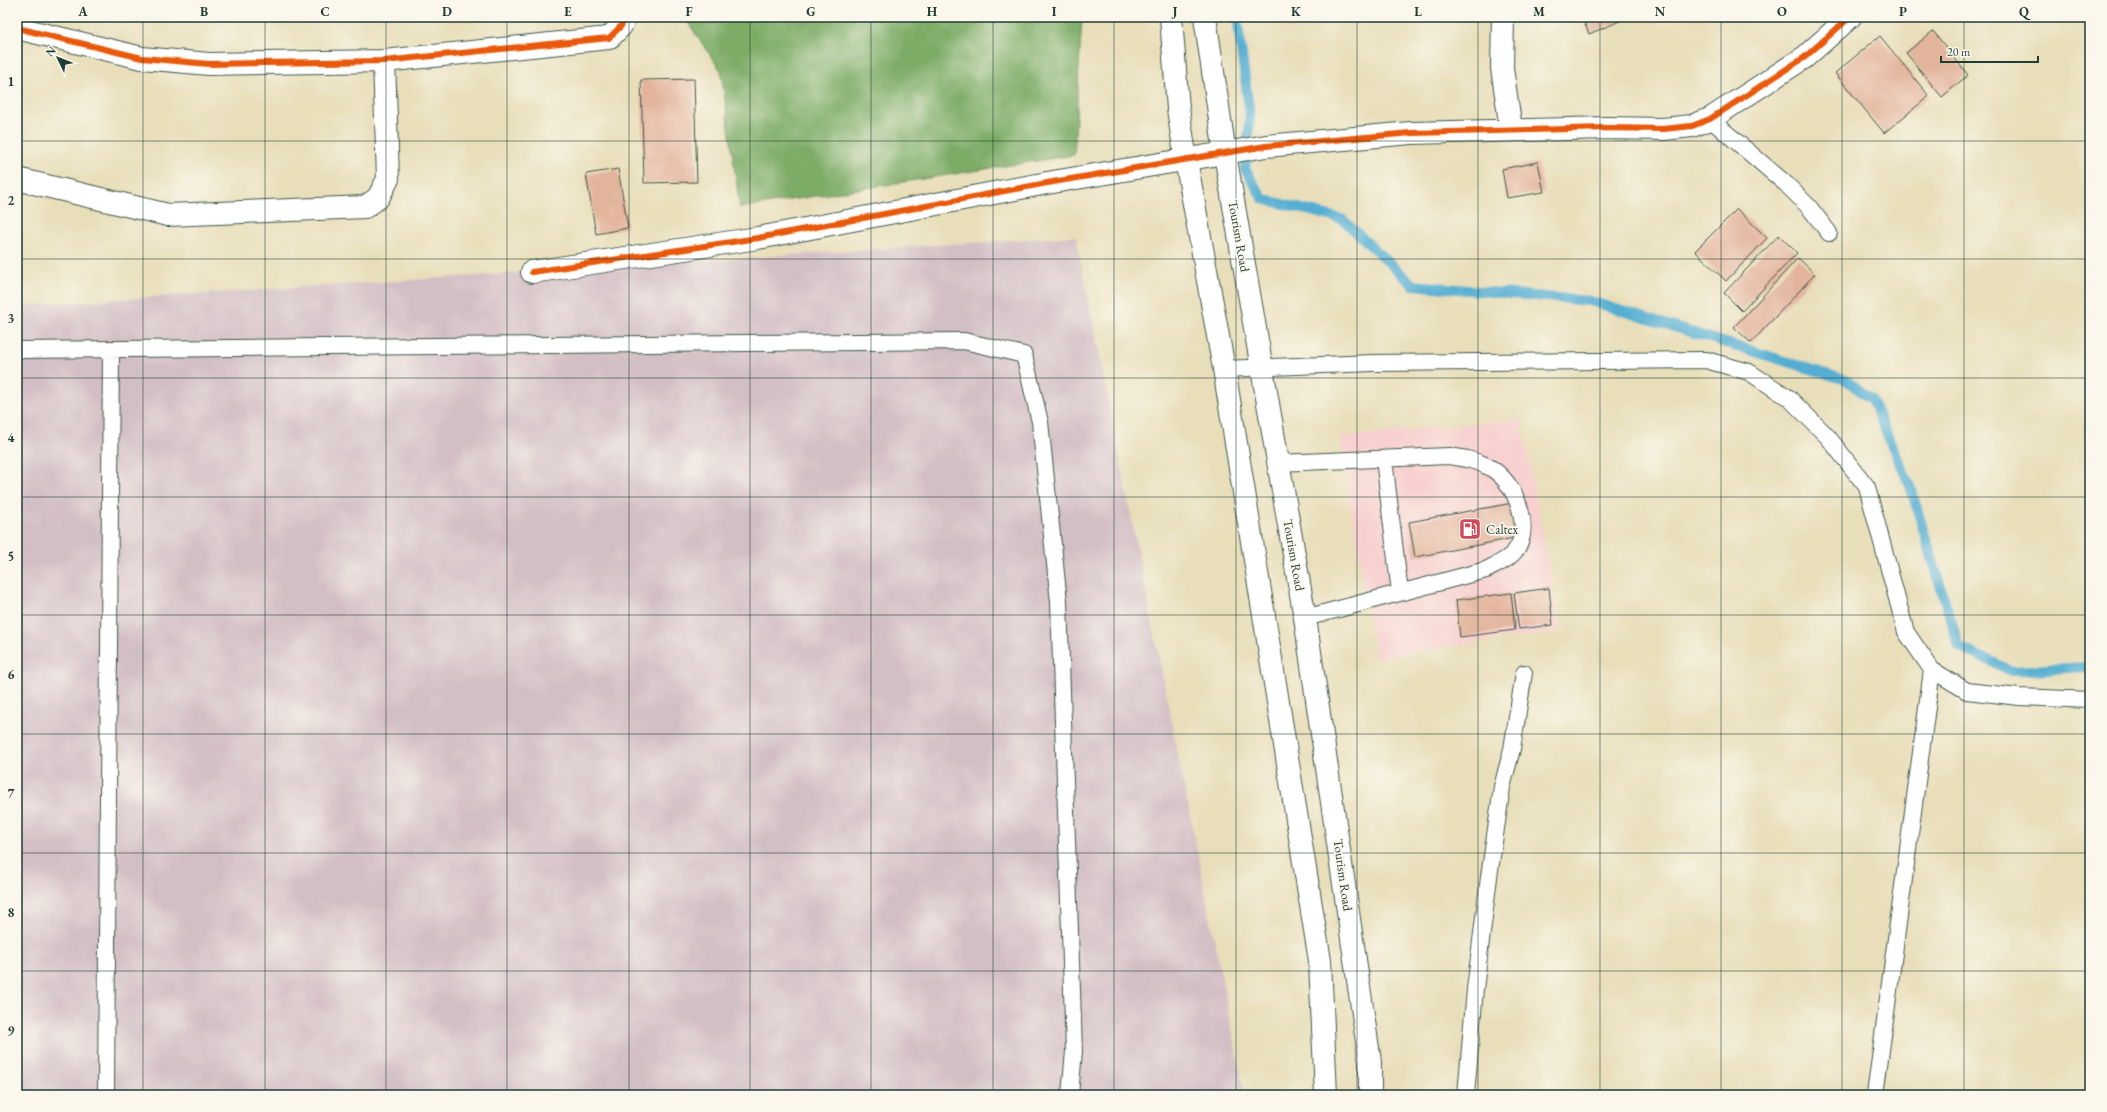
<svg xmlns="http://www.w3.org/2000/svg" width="2107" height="1112" viewBox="0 0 2107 1112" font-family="'EB Garamond',serif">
<rect width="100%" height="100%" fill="#fbf7ec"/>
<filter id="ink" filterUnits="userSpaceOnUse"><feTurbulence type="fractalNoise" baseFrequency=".025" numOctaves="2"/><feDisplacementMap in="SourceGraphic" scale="8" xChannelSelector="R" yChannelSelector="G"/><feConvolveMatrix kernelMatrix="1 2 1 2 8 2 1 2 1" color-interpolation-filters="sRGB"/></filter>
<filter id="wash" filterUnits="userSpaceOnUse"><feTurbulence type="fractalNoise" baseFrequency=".012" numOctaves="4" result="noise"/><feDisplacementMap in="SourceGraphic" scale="16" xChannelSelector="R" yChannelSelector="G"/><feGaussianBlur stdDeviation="0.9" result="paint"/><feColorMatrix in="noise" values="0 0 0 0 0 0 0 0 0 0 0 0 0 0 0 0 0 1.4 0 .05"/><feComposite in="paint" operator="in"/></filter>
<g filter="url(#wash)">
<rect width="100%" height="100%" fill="#e8deb9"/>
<path fill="#f7d0cf" d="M1521,419l40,212 -186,26 -35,-220z"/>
<path fill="#d2bec5" d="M1076,236l169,859h-1228v-789z"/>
<path fill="#7dac66" stroke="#4e744d" d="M684,17h398l-8,138 -334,53 -19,-137z"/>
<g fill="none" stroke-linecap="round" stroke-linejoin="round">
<path stroke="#55aed2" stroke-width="10" d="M1237,17l13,100 -5,52 18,30 79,20 71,66 177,16 256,79 25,19 39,87 49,161 53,24 74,-4 4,-2"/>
</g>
<g id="blocks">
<path fill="#e3b49c" d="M1582,17h37l1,4 -31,13z
M1933,31l35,44 -26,22 -36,-44z
M1880,36l49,60 -45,37 -49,-60z
M694,79l3,103 -53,1 -3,-103z
M1538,162l6,30 -37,6 -5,-29z
M618,169l10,59 -32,6 -10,-60z
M1737,209l30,29 -41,43 -31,-30z
M1779,235l18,18 -55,58 -18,-18z
M1798,258l17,16 -64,69 -17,-16z
M1524,501l6,34 -115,22 -6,-35z
M1549,588l4,37 -34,4 -5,-36z
M1511,593l4,37 -55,7 -4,-37z"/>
</g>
</g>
<g filter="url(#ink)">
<use href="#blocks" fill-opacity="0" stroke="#3d5548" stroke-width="1"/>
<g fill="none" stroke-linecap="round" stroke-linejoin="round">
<g stroke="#3d5548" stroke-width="18">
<path id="lane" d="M1710,119l76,65 23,23 20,26
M17,350l947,-9 60,14 16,67 19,180 15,449 -4,44
M1224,369l149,-6 333,-3 43,12 40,26 39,39 39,50 39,145 26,38 35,21 52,6 71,3
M1384,459l16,134
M1277,463l172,-7c14,2 27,4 40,11 25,14 42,54 29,80 -7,12 -21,17 -32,23l-181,48
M106,1095l5,-746
M1466,1095l9,-106 14,-112 13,-90 10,-38 12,-76
M1875,1095l57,-425"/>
</g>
<g stroke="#3d5548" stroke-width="24">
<path id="street" d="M1503,17l-1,51 9,61
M17,28l125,30 67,6 175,-3 225,-23 12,-12 4,-9
M17,179l151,36 197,-8 13,-9 10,-19 -4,-118
M532,272l226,-34 289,-55 219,-37 145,-13 197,-5 55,1 29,-3 18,-7 95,-62 45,-40"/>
</g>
<g stroke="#3d5548" stroke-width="24">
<path id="secondary" d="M1171,17l7,92 8,51 38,209 96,592 6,134
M1205,17l20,137 80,464 65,444v33"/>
</g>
<use href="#lane" stroke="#fff" stroke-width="16"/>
<use href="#street" stroke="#fff" stroke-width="22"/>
<use href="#secondary" stroke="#fff" stroke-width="22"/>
<g stroke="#fbf7ec" stroke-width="8">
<path id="cycleway" d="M17,28l125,30 67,6 175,-3 225,-23 12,-12 4,-9
M532,272l226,-34 289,-55 219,-37 145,-13 197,-5 55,1 29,-3 18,-7 95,-62 45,-40"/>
</g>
<use href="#cycleway" stroke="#e8590c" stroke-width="6"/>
</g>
</g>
<path fill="none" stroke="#1f3d34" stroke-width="1" stroke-opacity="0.55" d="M143,17v1078M265,17v1078M386,17v1078M507,17v1078M629,17v1078M750,17v1078M871,17v1078M993,17v1078M1114,17v1078M1236,17v1078M1357,17v1078M1478,17v1078M1600,17v1078M1721,17v1078M1842,17v1078M1964,17v1078M17,141h2073M17,259h2073M17,378h2073M17,497h2073M17,615h2073M17,734h2073M17,853h2073M17,971h2073"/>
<defs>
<g id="fuel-square" transform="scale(1.15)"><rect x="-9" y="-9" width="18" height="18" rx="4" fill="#d1495b" stroke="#fbf7ec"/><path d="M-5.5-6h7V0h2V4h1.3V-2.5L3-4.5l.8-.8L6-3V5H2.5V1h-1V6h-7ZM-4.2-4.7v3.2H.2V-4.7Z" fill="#fff"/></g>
</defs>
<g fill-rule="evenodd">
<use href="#fuel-square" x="1470" y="529"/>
</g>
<g text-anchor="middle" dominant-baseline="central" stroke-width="3.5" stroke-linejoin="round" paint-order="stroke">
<g font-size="13" fill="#1f3d34" stroke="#fbf7ec">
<text transform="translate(1239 236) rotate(80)">Tourism Road</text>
<text transform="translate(1294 555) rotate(80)">Tourism Road</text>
<text transform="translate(1343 875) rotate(82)">Tourism Road</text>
</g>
<g font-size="13" fill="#1f3d34" stroke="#fbf7ec" text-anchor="start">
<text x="1486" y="529">Caltex</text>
</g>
</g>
<rect width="2107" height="1112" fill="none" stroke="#fbf7ec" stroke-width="44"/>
<g transform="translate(58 58) rotate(313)" stroke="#fbf7ec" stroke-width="3" paint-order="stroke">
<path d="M0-3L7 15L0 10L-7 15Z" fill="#1f3d34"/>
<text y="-6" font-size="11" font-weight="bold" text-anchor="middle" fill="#1f3d34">N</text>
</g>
<path d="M1941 56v6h97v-6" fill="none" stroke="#1f3d34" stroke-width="2"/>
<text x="1947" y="56" font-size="12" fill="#1f3d34" stroke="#fbf7ec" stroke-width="3" paint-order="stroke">20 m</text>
<rect x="22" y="22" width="2063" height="1068" fill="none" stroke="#1f3d34" stroke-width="1.5"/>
<g font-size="13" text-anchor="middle" font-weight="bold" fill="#1f3d34">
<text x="83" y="16">A</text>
<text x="204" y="16">B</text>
<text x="325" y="16">C</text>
<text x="447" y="16">D</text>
<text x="568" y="16">E</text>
<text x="689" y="16">F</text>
<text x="811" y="16">G</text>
<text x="932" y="16">H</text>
<text x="1054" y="16">I</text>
<text x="1175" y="16">J</text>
<text x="1296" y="16">K</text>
<text x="1418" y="16">L</text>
<text x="1539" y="16">M</text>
<text x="1660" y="16">N</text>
<text x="1782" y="16">O</text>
<text x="1903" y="16">P</text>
<text x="2024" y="16">Q</text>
<text x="11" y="86">1</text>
<text x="11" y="205">2</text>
<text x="11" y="323">3</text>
<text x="11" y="442">4</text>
<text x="11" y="561">5</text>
<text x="11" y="679">6</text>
<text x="11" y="798">7</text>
<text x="11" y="917">8</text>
<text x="11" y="1035">9</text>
</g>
</svg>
